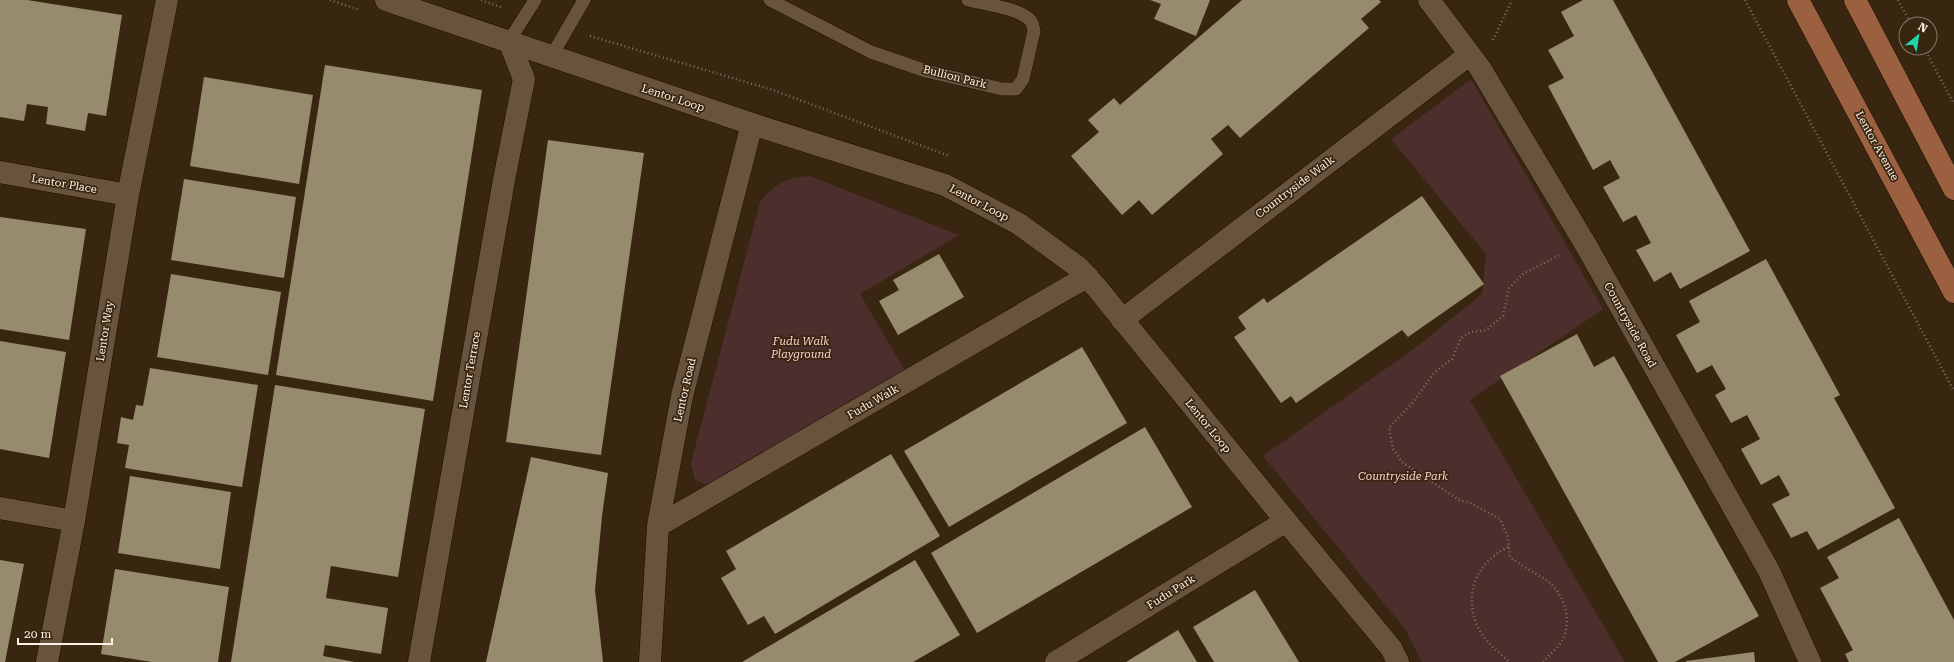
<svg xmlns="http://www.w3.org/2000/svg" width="1954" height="662" viewBox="0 0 1954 662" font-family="'Roboto Serif',serif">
<rect width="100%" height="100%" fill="#382611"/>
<path fill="#4c2e2c" d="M1471,79l132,230 -133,91 155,262h-203l-17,-33 -142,-173 156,-111 63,-51 4,-40 -95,-115z
M810,176l149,59 -99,59 47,80 -198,112 -14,-6 -4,-17 69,-261c16,-19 25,-24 50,-26z"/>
<path fill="#978b6e" d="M0,0h27l95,15 -16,101 -18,-3 -3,18 -39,-7 2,-17 -21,-3 -3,17 -24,-4z
M1150,0h60l-14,36 -42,-17 7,-15z
M1242,0h137l2,2 -20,17 8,9 -129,110 -12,-13 -17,14 12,15 -71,61 -13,-15 -17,15 -51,-59 28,-24 -11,-12 26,-22 6,7z
M1583,0h30l137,251 -70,38 -9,-17 -17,10 -18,-32 15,-7 -15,-28 -13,7 -20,-35 17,-9 -10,-18 -17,10 -45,-84 16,-8 -16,-28 26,-14 -13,-24z
M325,65l157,25 -49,311 -157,-26z
M204,77l109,18 -14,89 -109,-18z
M548,140l96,13 -43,302 -95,-13z
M184,179l112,18 -12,81 -113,-18z
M1422,196l62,88 -76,53 -6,-7 -106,73 -5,-7 -10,7 -47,-66 12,-8 -8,-12 26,-19 3,5z
M0,217l86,12 -17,111 -69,-11z
M939,254l25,43 -66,38 -19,-34 20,-11 -6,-10z
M1766,259l74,136 -6,3 61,110 -77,42 -11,-19 -16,7 -19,-34 18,-9 -11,-20 -18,10 -20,-36 19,-10 -13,-24 -16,8 -16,-28 11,-6 -14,-24 -15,8 -21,-38 24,-13 -11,-21z
M171,274l110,18 -13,83 -111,-18z
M1577,334l17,33 20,-11 145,260 -84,46h-17l-158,-286z
M0,341l66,11 -17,106 -49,-9z
M1082,347l45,76 -178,104 -45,-76z
M150,368l108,17 -16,102 -117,-19 4,-23 -12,-2 4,-26 12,3 3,-15 7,1z
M275,385l150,24 -27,168 -67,-11 -5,32 62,10 -7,46 -56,-9 -2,11 32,6h-124z
M1145,427l47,80 -215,126 -46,-80z
M891,454l49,82 -165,98 -11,-18 -16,9 -27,-47 15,-9 -10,-18z
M531,457l77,16 -6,43 -7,74 8,72h-117z
M130,476l101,16 -11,77 -102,-16z
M1899,518l55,102v42h-105l-4,-8 8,-4 -33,-62 19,-10 -12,-21z
M0,560l24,4 -19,98h-5z
M915,560l45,75 -47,27h-171z
M115,569l114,18 -11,75h-66l-51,-8z
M1255,590l44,72h-85l-21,-35z
M1178,630l19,32h-71z
M1754,652l1,10h-69v-1z"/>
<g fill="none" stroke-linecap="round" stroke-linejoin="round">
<g stroke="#1f0e00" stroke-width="14">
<path id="lane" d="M770,0l101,52 55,19 76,18h14l7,-10 11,-48c-1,-5 -1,-9 -5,-12 -12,-11 -45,-15 -61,-19
M509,41l26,-41
M551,57l33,-57"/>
</g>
<g stroke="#1f0e00" stroke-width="23">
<path id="street" d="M386,0l366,124 193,61 74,39 59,43 19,21 189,233 105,127 7,14
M1429,0l51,68 107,179 182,324 41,91
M0,172l128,23
M1122,320l347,-265
M0,508l74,13
M658,526l411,-239 19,-10
M47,662l27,-141 54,-326 39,-195
M419,662l85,-482 20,-101 -15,-38
M650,662l8,-136 24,-130 70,-272
M1056,662l230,-141"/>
</g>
<g stroke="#1f0e00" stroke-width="23">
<path id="primary" d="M1798,0l156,292
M1855,0l99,189"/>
</g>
<path stroke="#81715f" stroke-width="2.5" stroke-dasharray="1 3" stroke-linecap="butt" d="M330,0l30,10
M481,0l22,8
M1745,0l209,391
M1898,0l13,24
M590,36l183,54 176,66
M1493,40l19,-40
M1924,48l30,56
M1508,547c-30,15 -44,44 -32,76 6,16 22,29 34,39
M1543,662c5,-6 12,-12 17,-18 14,-20 5,-51 -14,-64 -12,-8 -25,-14 -36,-23l-2,-20 -8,-18 -30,-16 -11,-3 -57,-38 -9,-13 -4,-21 25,-27 20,-28 18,-14 9,-21 10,-6 15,-2 17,-14 6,-28 15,-15 36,-18"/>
<use href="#lane" stroke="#68533d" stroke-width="13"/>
<use href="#street" stroke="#68533d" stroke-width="22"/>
<use href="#primary" stroke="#9a603f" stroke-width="22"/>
</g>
<g text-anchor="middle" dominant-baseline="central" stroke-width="3.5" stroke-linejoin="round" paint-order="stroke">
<g font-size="11" fill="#fff2e5" stroke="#382611">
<text transform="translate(955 77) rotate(14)">Bullion Park</text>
<text transform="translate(673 98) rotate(18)">Lentor Loop</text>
<text transform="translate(1877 146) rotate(61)">Lentor Avenue</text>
<text transform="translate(64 184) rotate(10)">Lentor Place</text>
<text transform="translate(1295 187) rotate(-37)">Countryside Walk</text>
<text transform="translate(979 203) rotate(28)">Lentor Loop</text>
<text transform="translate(1630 325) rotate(61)">Countryside Road</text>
<text transform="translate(105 331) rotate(-81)">Lentor Way</text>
<text transform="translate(470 370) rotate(-80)">Lentor Terrace</text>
<text transform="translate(685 390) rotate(-77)">Lentor Road</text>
<text transform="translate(873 402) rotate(-30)">Fudu Walk</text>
<text transform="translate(1208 426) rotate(51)">Lentor Loop</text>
<text transform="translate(1171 592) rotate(-32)">Fudu Park</text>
</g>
<g font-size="11" font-style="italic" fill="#fed1cd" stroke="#382611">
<text x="801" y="341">Fudu Walk<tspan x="801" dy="13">Playground</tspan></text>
<text x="1403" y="476">Countryside Park</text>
</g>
</g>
<g transform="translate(1918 36) rotate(30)"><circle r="19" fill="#382611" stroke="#887866"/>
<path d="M0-3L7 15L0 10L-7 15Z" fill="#23d5af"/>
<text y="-6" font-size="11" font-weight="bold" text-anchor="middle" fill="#fff2e5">N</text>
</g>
<path d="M18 638v6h94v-6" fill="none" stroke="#fff2e5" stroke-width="2"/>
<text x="24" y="638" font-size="12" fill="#fff2e5" stroke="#382611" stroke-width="3" paint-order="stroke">20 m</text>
</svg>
